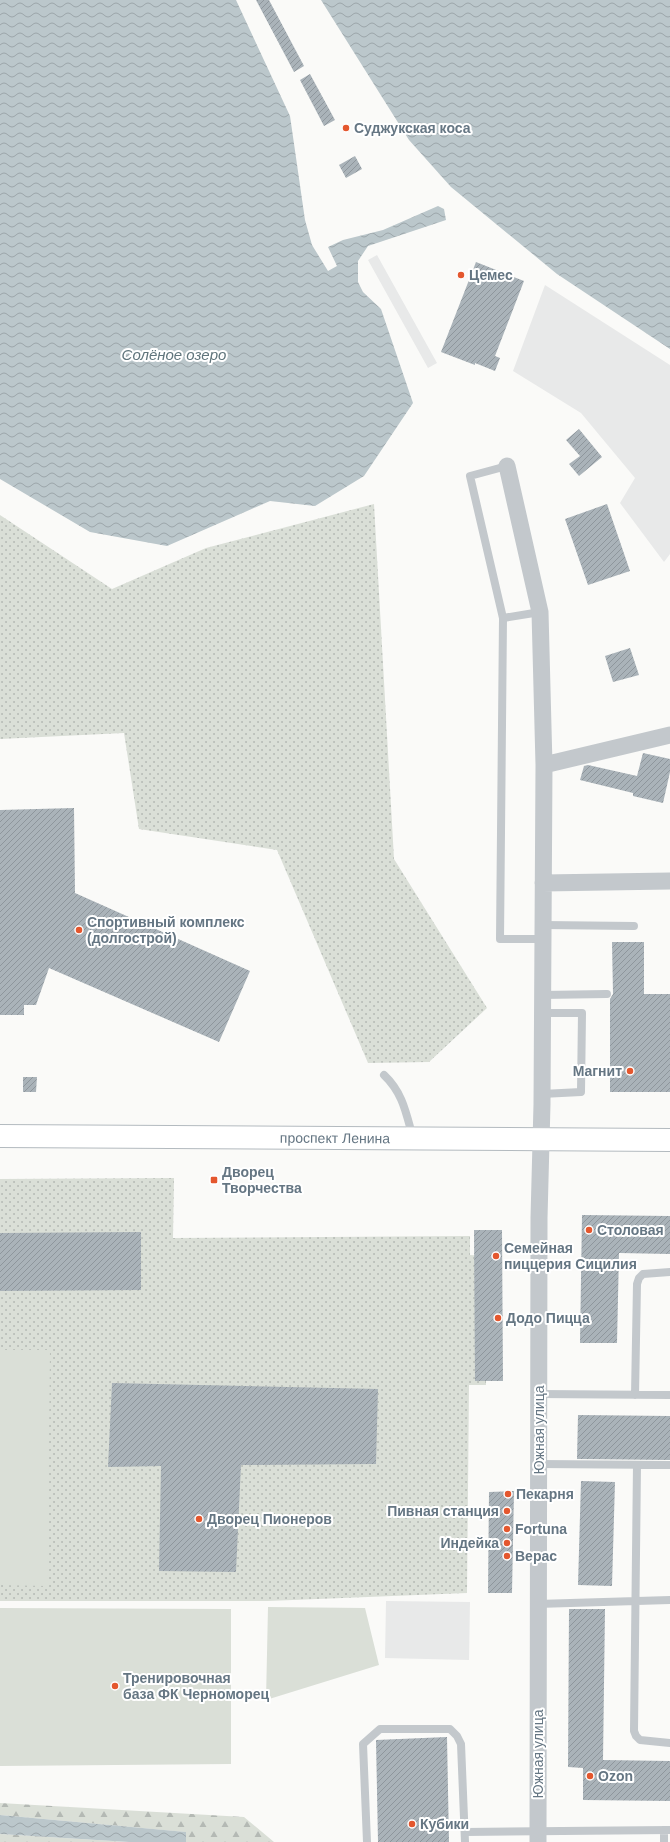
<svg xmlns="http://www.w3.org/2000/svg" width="670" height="1842" viewBox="0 0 670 1842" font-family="Arial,sans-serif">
<defs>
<pattern id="grass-dots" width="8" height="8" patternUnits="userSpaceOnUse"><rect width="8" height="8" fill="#dadfd7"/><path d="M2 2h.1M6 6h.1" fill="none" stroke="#b4b9b4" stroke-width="1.8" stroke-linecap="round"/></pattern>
<pattern id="forest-firs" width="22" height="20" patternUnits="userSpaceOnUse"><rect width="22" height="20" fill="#dadfd7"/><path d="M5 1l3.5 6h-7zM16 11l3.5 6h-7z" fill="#b4b9b4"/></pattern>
<pattern id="water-waves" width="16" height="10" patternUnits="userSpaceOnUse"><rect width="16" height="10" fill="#bbc7cb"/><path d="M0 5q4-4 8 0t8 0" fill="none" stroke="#9ca6aa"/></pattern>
<pattern id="building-hatch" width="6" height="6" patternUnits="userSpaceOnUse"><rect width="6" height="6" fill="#aab3b9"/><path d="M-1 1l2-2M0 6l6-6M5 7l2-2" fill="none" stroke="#8e969c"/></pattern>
</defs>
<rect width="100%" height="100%" fill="#fafaf8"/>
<path fill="#e8e9e9" d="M377,255l60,108 -9,5 -60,-108z
M545,285l125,80v189l-6,8 -44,-59 15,-25 -54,-65 -68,-42z
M386,1601l84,1 -1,58 -84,-2z"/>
<path fill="url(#grass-dots)" d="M374,504l20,355 93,149 -58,54 -61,1 -91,-213 -138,-21 -15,-96 -124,6v-224l112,74 94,-41z
M174,1178l-1,60 297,-2v19l16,1v129h-17l-2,208 -199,8h-268v-422z"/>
<path fill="url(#forest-firs)" d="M0,1803l244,14 30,25h-88l-1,-10 -185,-17z
M0,1834l129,8h-129z"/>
<path fill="#dadfd7" d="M0,1350h50l-3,236 -47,-1z
M268,1607l97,1 14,57 -113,35z
M0,1608l231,1v155l-231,2z"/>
<path fill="url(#water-waves)" d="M0,0h236l54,116 15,104 7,25 16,26 9,-5 -9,-19 15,-7 40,-10 55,-24 6,3 2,11 -78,26 -10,15v21l5,10 18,17 32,94 -49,73 -49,30 -45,-5 -103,45 -77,-14 -90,-53z
M321,0h349v349l-113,-75 -106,-87 -42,-47z
M0,1815l186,17v10h-57l-129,-8z"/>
<path fill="url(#building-hatch)" d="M256,0h13l35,66 -10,6z
M310,74l25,46 -11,6 -24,-46z
M355,156l7,13 -16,9 -7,-13z
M476,262l48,19 -29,75 5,2 -5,13 -20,-8v2l-34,-13z
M579,429l23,28 -23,19 -10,-12 11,-8 -14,-16z
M607,504l23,67 -42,14 -23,-66z
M630,648l9,27 -26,7 -8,-26z
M643,753l27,6v13l-7,31 -30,-7v-3l-53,-13 4,-14 4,-1 49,11z
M74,808l1,85 175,78 -31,71 -170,-74 -13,37h-12v10h-24v-205z
M612,942h32v52h26v98h-60v-93l3,-5z
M23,1077h14l-1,15h-13z
M582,1215l88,1v38l-51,-1 -2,90h-37z
M474,1230h28l1,151h-28z
M141,1232v58l-141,1v-58z
M112,1383l266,6 -2,75 -135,1 -5,107 -77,-1 2,-105 -53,1z
M578,1415l92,1v44l-93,-1z
M581,1481l34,1 -3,104 -34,-1z
M514,1491l-2,102h-24l1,-101z
M569,1609h36l-2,151 67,1v40l-87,-1v-32l-15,-1z
M447,1737l2,105h-71l-2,-102z"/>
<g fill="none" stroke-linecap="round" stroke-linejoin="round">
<g stroke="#b3babf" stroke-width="24">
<g id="secondary">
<path id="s1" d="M0,1136l670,4"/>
</g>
</g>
<path stroke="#c3c8cc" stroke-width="8" d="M507,466l-37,10 33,142 -3,321h43
M503,618l37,-6
M543,925l91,1
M542,995l65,-1
M384,1075c19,18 22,38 29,63
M542,1094l39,-2 1,-79h-40
M539,1394l131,1
M635,1395l2,-111 2,-6 4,-4 27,-2
M539,1464l131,1
M637,1465l-3,266 2,5 4,4 30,3
M537,1604l133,-4
M466,1832l204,-2
M367,1842l-4,-98 17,-15h70l7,7 4,8 4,98
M664,1842v-12"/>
<path stroke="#c3c8cc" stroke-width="17" d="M507,466l33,146 4,153 -2,339 -3,114 -1,624
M544,765l126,-30
M543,883l127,-2"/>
<use href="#secondary" stroke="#fff" stroke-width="22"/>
</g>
<g fill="#e4572e" stroke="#fff" stroke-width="1.5">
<circle cx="346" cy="128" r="4"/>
<circle cx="461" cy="275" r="4"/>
<circle cx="79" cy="930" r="4"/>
<circle cx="630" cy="1071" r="4"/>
<rect x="210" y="1176" width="8" height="8" rx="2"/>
<circle cx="589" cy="1230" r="4"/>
<circle cx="496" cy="1256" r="4"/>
<circle cx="498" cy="1318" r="4"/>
<circle cx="508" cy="1494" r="4"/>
<circle cx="507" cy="1511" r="4"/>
<circle cx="199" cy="1519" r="4"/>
<circle cx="507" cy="1529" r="4"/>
<circle cx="507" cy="1543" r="4"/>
<circle cx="507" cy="1556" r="4"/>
<circle cx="115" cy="1686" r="4"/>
<circle cx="590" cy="1776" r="4"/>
<circle cx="412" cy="1824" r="4"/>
</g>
<g text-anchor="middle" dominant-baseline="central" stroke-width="4" stroke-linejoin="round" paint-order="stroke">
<g font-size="14" font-weight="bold" fill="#657683" stroke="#fff" text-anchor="start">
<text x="354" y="128">Суджукская коса</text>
<text x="469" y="275">Цемес</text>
<text x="87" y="922">Спортивный комплекс<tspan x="87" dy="16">(долгострой)</tspan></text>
<text x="622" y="1071" text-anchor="end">Магнит</text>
<text x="222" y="1172">Дворец<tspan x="222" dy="16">Творчества</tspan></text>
<text x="597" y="1230">Столовая</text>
<text x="504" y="1248">Семейная<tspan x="504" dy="16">пиццерия Сицилия</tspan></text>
<text x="506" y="1318">Додо Пицца</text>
<text x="516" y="1494">Пекарня</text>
<text x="499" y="1511" text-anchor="end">Пивная станция</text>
<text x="207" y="1519">Дворец Пионеров</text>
<text x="515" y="1529">Fortuna</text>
<text x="499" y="1543" text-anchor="end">Индейка</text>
<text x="515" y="1556">Верас</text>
<text x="123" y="1678">Тренировочная<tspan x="123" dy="16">база ФК Черноморец</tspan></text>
<text x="598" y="1776">Ozon</text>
<text x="420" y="1824">Кубики</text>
</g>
<g font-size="14" fill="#657683" stroke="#fff">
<text stroke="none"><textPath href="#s1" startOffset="335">проспект Ленина</textPath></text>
<text transform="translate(539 1430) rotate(-90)">Южная улица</text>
<text transform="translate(538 1754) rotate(-90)">Южная улица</text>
</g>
<g font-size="15" font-style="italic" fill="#60757c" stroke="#fff">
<text x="174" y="354">Солёное озеро</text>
</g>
</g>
</svg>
